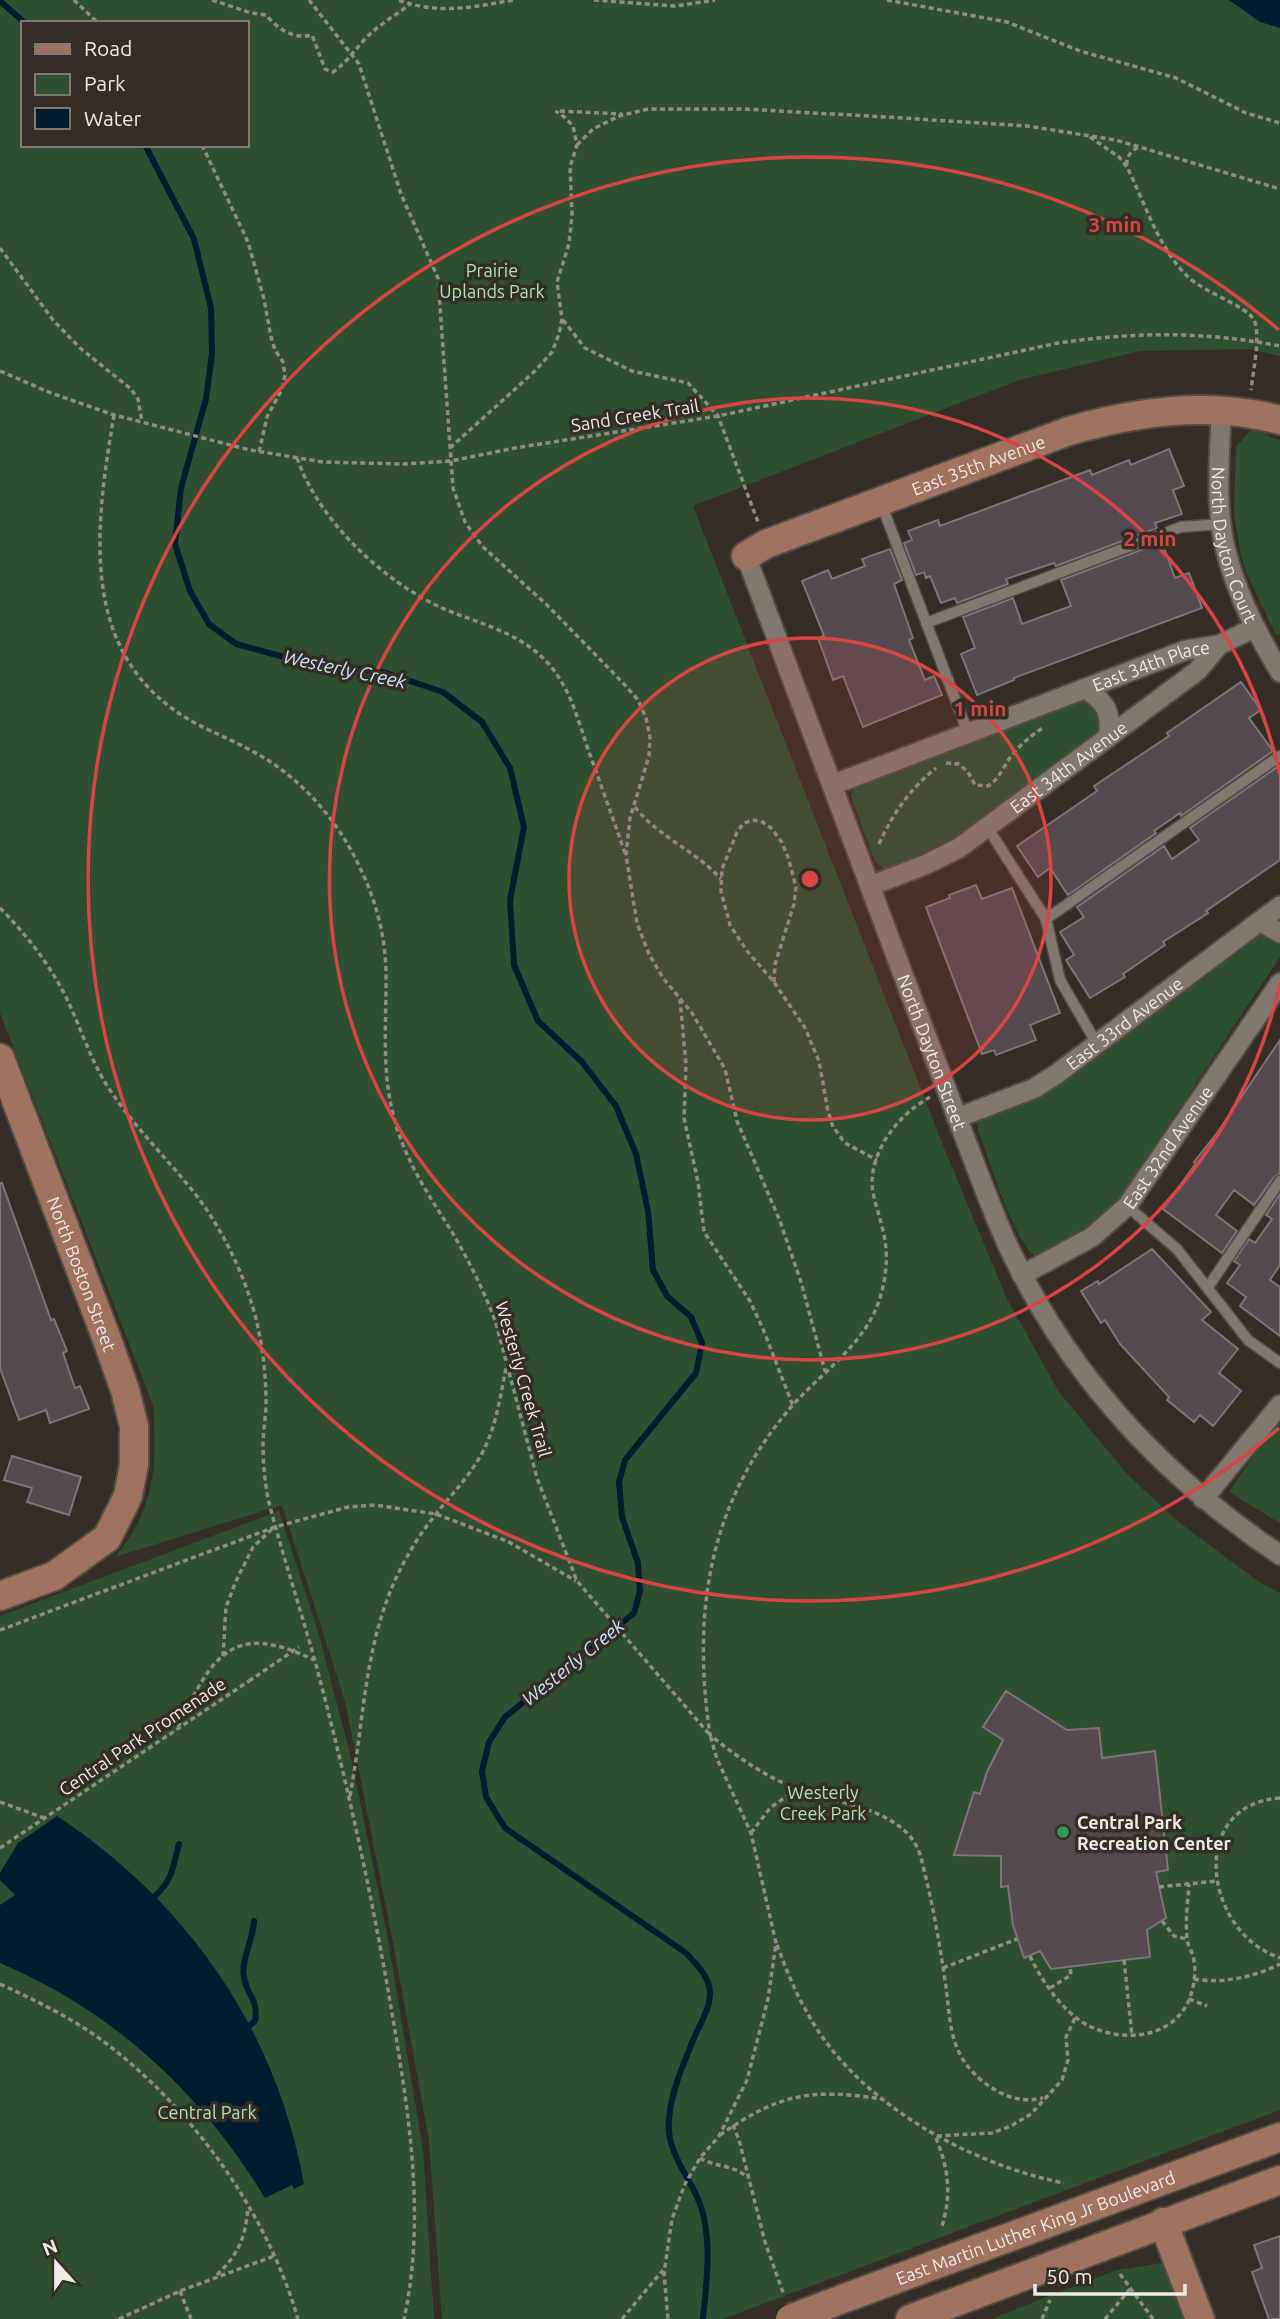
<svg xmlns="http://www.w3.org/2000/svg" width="1280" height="2319" viewBox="0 0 1280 2319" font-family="Ubuntu,sans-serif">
<rect width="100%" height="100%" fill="#352e26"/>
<path fill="#2e5031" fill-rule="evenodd" d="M0,0h1280v356l-30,-7 -110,2 -121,29 -326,126 251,642 63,151 52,93 69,83 48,45 83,62 21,11v517l-557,209h-281l-13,-179 -36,-198 -48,-241 -63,-196 -167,52c41,-49 42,-91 38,-152l-153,-392zM23,23h224v122h-224z
M1260,428l10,9 10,3v194l-4,1 -29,-60 -6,-19 -7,-42 2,-67 14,-16z
M1077,700l14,2 11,18 -4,11 -145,109 -25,13 -42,17 -11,-8 -24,-65 3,-12z
M1264,932l9,4 7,7v14l-160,241c-25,25 -50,48 -86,57 -23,-20 -45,-95 -56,-126l-1,-7 4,-5 275,-184z
M1280,1417v106l-51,-31z
M279,1511l40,124 33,127 35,172 36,216 11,169h-434v-703z
M1163,2263l21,56h-194l127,-49z"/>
<path fill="#001c31" d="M1229,0h51v28l-20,-6z
M57,1816c131,87 219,213 247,368l-10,5 -2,-4 -27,13c-63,-104 -151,-187 -265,-235v-58l15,-10 -15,-15v-7l18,-30z"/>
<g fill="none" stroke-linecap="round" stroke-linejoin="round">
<path stroke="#001c31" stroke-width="6" d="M0,1l25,22
M145,145l49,94 17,69 1,46 -6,45 -25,89 -6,56 15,47 19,33 27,20 48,13 102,16 57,19 39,30 28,46 14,59 -14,73 4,65 24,56 44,41 34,44 20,48 12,57 5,59 14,26 24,21 11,26 -6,30 -71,87 -6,22 3,35 16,46 2,28 -6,22 -129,104 -16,25 -7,29 4,26 19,31 181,125c10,11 24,24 24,40 0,17 -12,34 -18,50 -10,24 -21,50 -23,76 -4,38 28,63 35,99 7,33 2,68 -1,101
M156,1895c17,-15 17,-30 23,-51
M249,2026l6,-5c4,-21 -8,-25 -11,-44 -3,-18 9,-37 10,-56"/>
</g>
<path fill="#554a4f" stroke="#807379" stroke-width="2" d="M1169,449l15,37 -11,4 9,24 -27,9 2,5 -101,38 -2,-3 -48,16 2,5 -51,19 -2,-5 -14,5 -11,-27 -4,2 -2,-6 -8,3 -12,-32 8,-3 -4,-9 30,-11 2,6 150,-56 2,5 37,-15 2,5z
M1162,542l13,36 14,-5 13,35 -188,70v2l-37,15 -16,-41 14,-6 -12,-31 50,-19 9,26 49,-18 -10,-26z
M890,549l12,31 -8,4 19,54 -4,2 16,40 9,-4 8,19 -79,32 -20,-51 -10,4 -15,-42 6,-2 -22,-55 26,-11 4,9 33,-13 -3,-7z
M1241,682l20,28 -12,8 24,33 -92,65 -1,-3 -26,18 2,2 -88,62 -18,-27 -12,9 -21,-31 80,-55 -3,-5 75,-50 -2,-3z
M1280,765v95l-74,51 2,2 -45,29 2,3 -42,29 2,3 -35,21 -24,-38 8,-5 -14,-23 24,-15 -7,-10 87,-61 8,13 27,-19 -9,-12z
M976,885l6,14 30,-11 48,125 -30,12 6,15 -40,15 -2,-5 -12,4 -56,-147 24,-9 -1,-3z
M1280,1040v134l-6,3 -20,28 -20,-15 -18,25 21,16 -15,22 -59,-44 33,-46 -2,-1 23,-29z
M0,1183h2l49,137 3,-1 13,32 -4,2 12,35 5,-2 9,23 -39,14 -4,-13 -27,10 -19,-52z
M1280,1194v71l-10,15 10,7v49l-40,-30 6,-9 -19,-14 13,-18 -6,-4 15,-22 6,4 17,-24 -6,-4z
M1152,1249l59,63 -9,8 36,29 -19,24 22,18 -28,35 -13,-11 -6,7 -27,-22 2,-3 -49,-53 -15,-24 -4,3 -20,-32 17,-10 1,3z
M12,1456l69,21 -12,38 -42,-13 5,-14 -28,-8z
M1006,1691l61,39 32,-2 3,30 53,-7 13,119 -12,2 10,46 -19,12 3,27 -99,12 -11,-18 -16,7 -11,-33 -5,-39 -7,1v-31l-47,-1 20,-63 6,2 7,-22 16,-32 -20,-13z
M1280,2236v83h-11l-17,-47 10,-4 -8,-23z"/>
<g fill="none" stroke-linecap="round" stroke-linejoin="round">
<g stroke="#534d46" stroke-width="13">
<path id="lane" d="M881,503l87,230
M926,623l255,-96 41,-3
M987,827l59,92 14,61 37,64
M1046,919l234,-163
M1127,1206l50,43 71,91 32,23
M1208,1287l72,-106"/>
</g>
<g stroke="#534d46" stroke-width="23">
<g id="street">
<path id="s1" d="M1221,411c-1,47 -7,98 6,144 11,42 31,80 53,117"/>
<path id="s2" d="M746,556c52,137 103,275 155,413 23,61 46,123 70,185 16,41 31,83 52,122 60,115 150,207 257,279"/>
<path d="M1085,688c21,15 27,23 23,49"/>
<path id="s3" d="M832,785l354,-135 33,-5"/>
<path id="s4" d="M870,886l57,-22 32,-16 238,-177 22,-26 35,-17"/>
<path d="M1261,922l19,11"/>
<path id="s5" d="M957,1118l78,-30 23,-15 222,-167"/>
<path id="s6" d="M1022,1275l70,-38 35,-31 153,-223"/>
<path d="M1203,1499l77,-94"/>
</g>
</g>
<g stroke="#534d46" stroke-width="32">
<g id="secondary">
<path id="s7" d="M746,556l20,-12 303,-113c68,-20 141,-30 211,-11"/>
<path id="s8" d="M0,1058l105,276 20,56 9,36v38l-6,32 -21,42 -53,38 -54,20"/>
<path d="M1163,2222l37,97"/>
<path id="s9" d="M845,2298l435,-161"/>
<path d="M910,2319l370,-139"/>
</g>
</g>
<path stroke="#928c86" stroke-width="3.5" stroke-dasharray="5 3.5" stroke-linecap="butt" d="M74,0l24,23
M212,0l39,13 15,2c11,13 27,25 46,20l13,34 8,3c14,-10 21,-21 32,-33 13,-14 30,-23 45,-35
M309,0l50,64 42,130 37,84 15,210 12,34 17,24 65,59 78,80 13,15 8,18 4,19 -1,19 -19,62 -4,37 11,68 12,31 14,24 29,35 33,56 12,52 43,100 21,61 24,89
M399,0c38,15 75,7 114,0
M594,0l81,6 40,-6
M887,0l120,22 73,29 96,27 70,35 34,10
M560,111l62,3
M1090,137l29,20 8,10c18,36 31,80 60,109 16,16 60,30 67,44 7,15 -1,52 -3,70
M202,145l46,97 16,57 7,38 4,13 8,12 2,13 -3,14 -15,28 -8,35
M577,145l16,-16 26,-13 29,-7h95l143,8 141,9 89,14 164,49
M1127,165c-1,-9 4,-13 11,-18
M0,248l53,72 27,28 51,41 7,10 4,23
M563,320l22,28 47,23 56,12 30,33 40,106
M0,371l51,22 63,22 136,35 73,12 80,2 48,-3 64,-13 203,-32 340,-73c77,-11 145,-12 222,3
M114,415c-19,112 -38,243 81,308 19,10 39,18 57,28 48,25 87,70 109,119 17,35 26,74 25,113 0,45 -4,87 7,131 11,45 35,80 59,118 17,29 32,59 44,91l41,155 40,103 133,154 7,24 34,74 25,110 -8,56 -21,81 -28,56 -19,22 -15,26 -13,35 -8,54 4,46
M450,448l85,-77 17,-19 7,-18 3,-15 -5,-37 12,-38 3,-29 -2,-48 7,-22 -4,-19 -12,-12 -6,-3
M297,458c22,63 86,123 145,150 37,16 75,23 104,53 24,25 32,59 43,91 12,33 24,67 36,101
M946,763l13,1 9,8 7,13 13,1c12,-7 16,-22 25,-32 9,-11 19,-19 31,-27
M635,807c23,30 60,43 86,72
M879,844c14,-31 31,-55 57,-76
M0,908c27,27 49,56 66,89 14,29 23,59 40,87 26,41 60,73 90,111 26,34 45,73 57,113 9,31 13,63 13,95 0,14 -3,28 -3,42 0,20 2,39 6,58 14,53 31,105 46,158 31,116 57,234 77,352 17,100 34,206 12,306
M774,982l1,-18 19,-60 2,-17 -8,-30 -7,-16 -10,-13 -10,-7 -9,-1 -9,4 -6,8 -15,37 -1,22 9,34 17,26 27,31 31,46 14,33 9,50 5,16 12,16 32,17
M680,999l6,66 -2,53 14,64 6,50 46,69 13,28 30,77
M930,1097c-30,17 -56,48 -58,84 0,16 7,31 10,46 7,24 5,50 -3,74 -15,44 -57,71 -87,105 -84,97 -100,206 -82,329 26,21 54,41 85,53 37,15 102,19 122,59 5,11 7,24 10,35 8,35 14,70 19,105 3,21 3,43 12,63 7,17 23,32 39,41 15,8 29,11 46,7
M0,1630l275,-103 73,-20 27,-2 61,9 73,28 67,39
M223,1656l3,-49 10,-26 17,-34 20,-19
M178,1727c34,-71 54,-107 136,-67
M350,1796c14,-74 14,-149 46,-218 9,-19 20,-38 33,-55 17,-23 38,-43 52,-68 15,-27 19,-57 25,-87
M1280,1798c-93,6 -77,134 0,160
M0,1802l44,16
M751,1833l19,-25 27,-19
M0,1848l249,-167
M1159,1887l57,-6
M1162,1921l12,15 13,3
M777,1945c9,24 18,47 31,69 48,88 160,150 256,169
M1030,1956c11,24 33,56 57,69 35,18 85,14 102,-25 6,-15 8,-33 3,-47 -2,-5 -5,-10 -5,-15 -2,-18 1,-37 2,-54
M1124,1960l8,75
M943,1968l74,-29
M1194,1979c29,5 60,-2 86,-15
M0,1984c37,17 74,35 107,60 87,67 160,169 191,275
M1050,1988l21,-13 -1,-8
M1189,1999l18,7
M733,2125l6,15 26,102 19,53
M720,2135c58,-41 92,-47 161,-36
M937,2136l55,-3 19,-7 20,-12 31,-34 6,-20 -2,-23 10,-21
M936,2138c13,32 16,58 5,91
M700,2158c15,9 33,7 46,18
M1120,2274l33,45
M217,2275c22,-22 28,-36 31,-67
M180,2291l11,28
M119,2319l61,-28 94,-35
M622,2319l41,-49
M1042,2319l8,-19
M1105,2319l25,-30"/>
<use href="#lane" stroke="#81786f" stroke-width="10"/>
<use href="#street" stroke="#81786f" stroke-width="19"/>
<use href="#secondary" stroke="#a07260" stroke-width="28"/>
<g stroke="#534d46" stroke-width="32" stroke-linecap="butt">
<path id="secondary-bridge" d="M790,2319l55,-21"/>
</g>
<path stroke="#928c86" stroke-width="3.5" stroke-dasharray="5 3.5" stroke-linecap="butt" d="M249,1681l50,-34"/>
<use href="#secondary-bridge" stroke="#a07260" stroke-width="28"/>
</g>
<circle cx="810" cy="879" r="241" fill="#da4544" fill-opacity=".12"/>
<g fill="none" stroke="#da4544" stroke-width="3.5">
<circle cx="810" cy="879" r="241"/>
<path d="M1280 983A481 481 0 1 1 1280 775"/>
<path d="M1279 1428A722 722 0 1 1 1279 330"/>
</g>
<circle fill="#2e9e5b" stroke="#352e26" stroke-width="2.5" cx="1063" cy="1832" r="7"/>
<g text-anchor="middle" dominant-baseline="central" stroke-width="7" stroke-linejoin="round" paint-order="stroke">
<g font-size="18" fill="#aae5ad" stroke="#352e26">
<text x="492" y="270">Prairie<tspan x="492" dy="21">Uplands Park</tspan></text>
<text x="823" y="1792">Westerly<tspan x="823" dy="21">Creek Park</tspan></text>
<text x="207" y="2112">Central Park</text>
</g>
<g font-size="18" fill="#eee9e4" stroke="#352e26">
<text transform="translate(635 415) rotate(-9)">Sand Creek Trail</text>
<text stroke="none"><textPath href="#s7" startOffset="250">East 35th Avenue</textPath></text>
<text stroke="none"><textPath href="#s1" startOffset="136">North Dayton Court</textPath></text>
<text stroke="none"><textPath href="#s3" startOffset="341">East 34th Place</textPath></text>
<text stroke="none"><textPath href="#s4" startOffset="233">East 34th Avenue</textPath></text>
<text stroke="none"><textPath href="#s5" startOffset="194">East 33rd Avenue</textPath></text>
<text stroke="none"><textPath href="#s2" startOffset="530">North Dayton Street</textPath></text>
<text stroke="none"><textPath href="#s6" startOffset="198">East 32nd Avenue</textPath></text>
<text stroke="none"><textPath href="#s8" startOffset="231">North Boston Street</textPath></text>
<text transform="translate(524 1379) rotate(74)">Westerly Creek Trail</text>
<text transform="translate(142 1736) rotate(-34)">Central Park Promenade</text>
<text stroke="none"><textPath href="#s9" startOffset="203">East Martin Luther King Jr Boulevard</textPath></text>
</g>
<g font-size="18" font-weight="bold" fill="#eee9e4" stroke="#352e26" text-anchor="start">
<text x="1077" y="1822">Central Park<tspan x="1077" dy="21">Recreation Center</tspan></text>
</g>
<g font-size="19" font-style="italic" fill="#cae3f8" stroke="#352e26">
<text transform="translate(345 669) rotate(12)">Westerly Creek</text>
<text transform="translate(573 1662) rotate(-39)">Westerly Creek</text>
</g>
</g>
<circle cx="810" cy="879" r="10" fill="#da4544" stroke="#352e26" stroke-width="3.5"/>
<g font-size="21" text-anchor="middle" font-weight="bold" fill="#da4544" stroke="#352e26" stroke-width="7" stroke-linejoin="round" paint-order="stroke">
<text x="1115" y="232">3 min</text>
<text x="1150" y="546">2 min</text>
<text x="980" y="716">1 min</text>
</g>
<rect x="21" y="21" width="228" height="126" fill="#352e26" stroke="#7f7972" stroke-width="2"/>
<rect x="35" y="44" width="35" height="10" fill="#a07260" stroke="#7f7972" stroke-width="2"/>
<text x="84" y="56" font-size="21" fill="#eee9e4">Road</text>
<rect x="35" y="74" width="35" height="21" fill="#2e5031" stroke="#7f7972" stroke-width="2"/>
<text x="84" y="91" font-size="21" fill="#eee9e4">Park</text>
<rect x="35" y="108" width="35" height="21" fill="#001c31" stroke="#7f7972" stroke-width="2"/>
<text x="84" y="126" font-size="21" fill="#eee9e4">Water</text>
<g transform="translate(56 2263) rotate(339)" stroke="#352e26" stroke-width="5" paint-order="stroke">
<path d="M0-5L12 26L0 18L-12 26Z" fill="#eee9e4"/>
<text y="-10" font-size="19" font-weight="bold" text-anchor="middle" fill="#eee9e4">N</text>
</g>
<path d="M1035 2284v10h150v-10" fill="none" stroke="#eee9e4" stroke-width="3.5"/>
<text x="1046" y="2284" font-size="21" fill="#eee9e4" stroke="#352e26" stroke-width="5" paint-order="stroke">50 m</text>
</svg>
